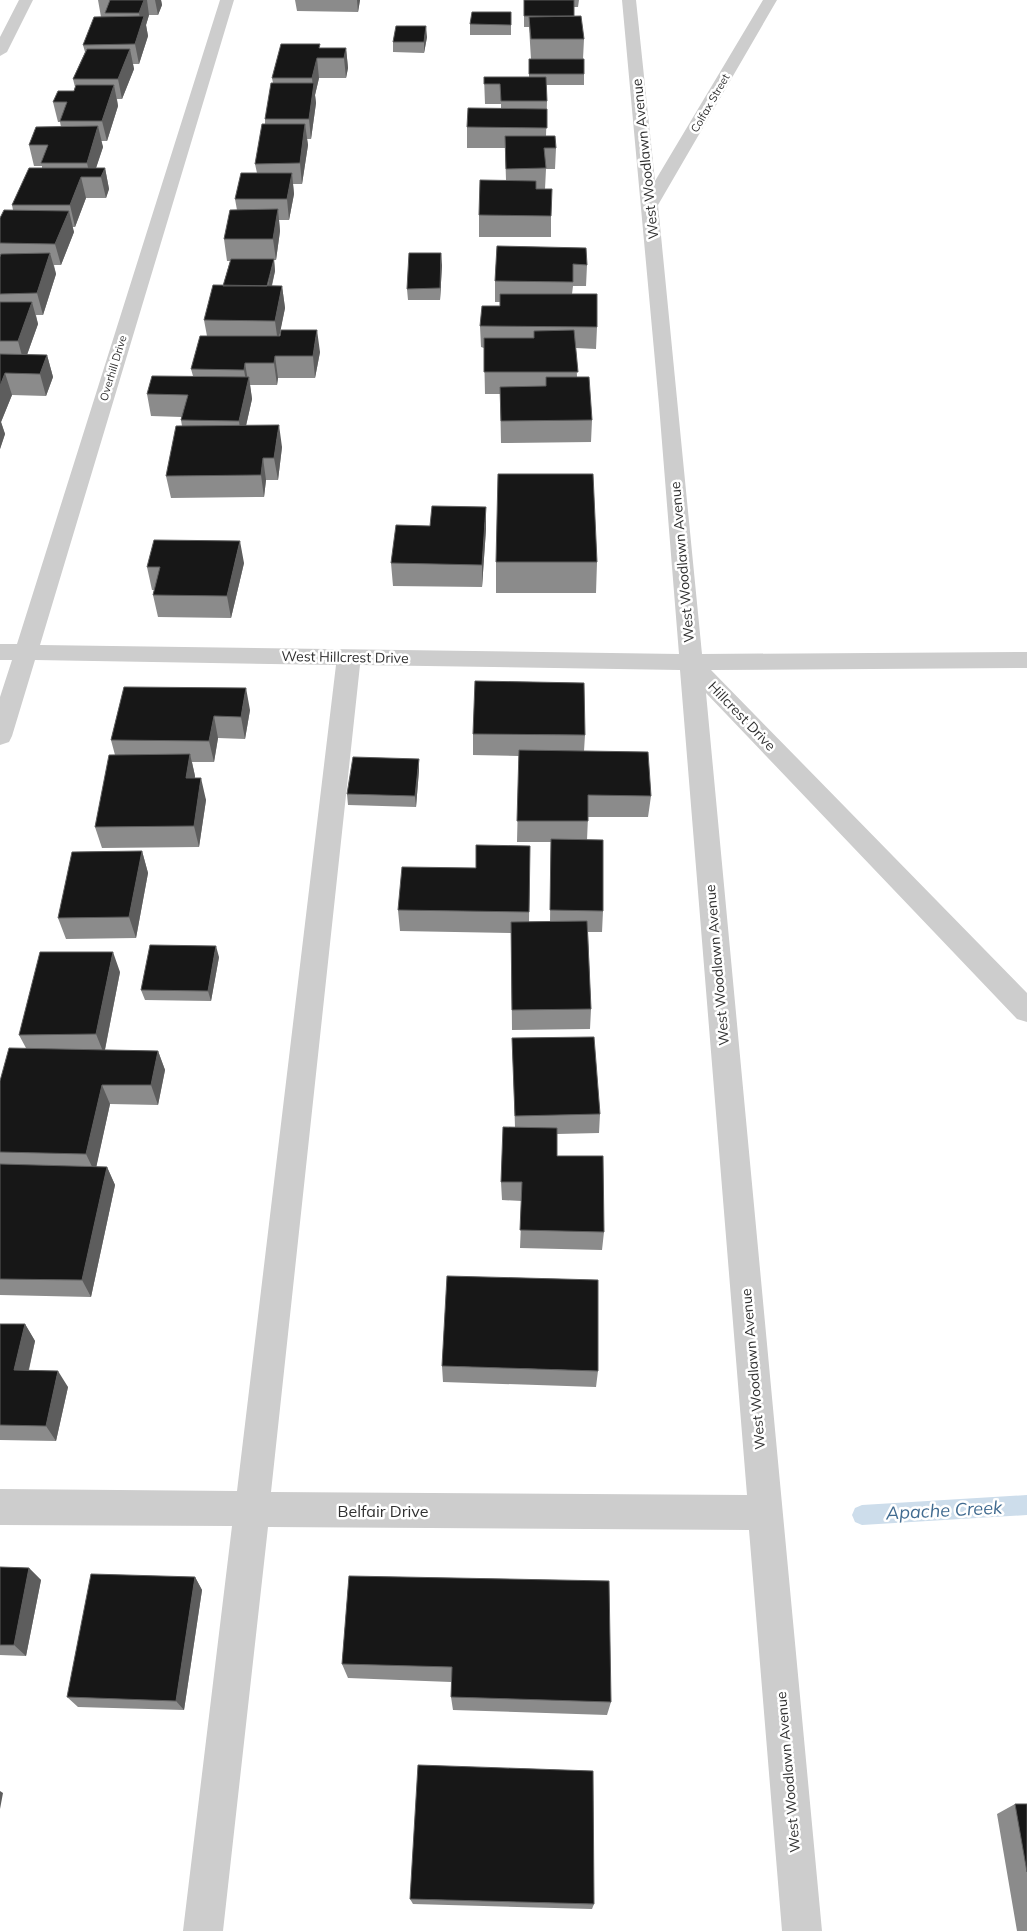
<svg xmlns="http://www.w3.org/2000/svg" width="1027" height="1931" viewBox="0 0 1027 1931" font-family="Mulish,sans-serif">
<rect width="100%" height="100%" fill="#fff"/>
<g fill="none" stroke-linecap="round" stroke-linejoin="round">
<path fill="#cdddeb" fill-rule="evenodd" d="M1027,1495v20l-165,10 -7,-3 -3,-7 3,-7 7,-3z"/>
<path fill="#cdcdcd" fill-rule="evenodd" d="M19,0h14l-26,52 -7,4v-19z
M220,0h14l-194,645 639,9 -20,-249 -37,-405h14l19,181 108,-181h14l-119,205 44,449 325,-2v16l-316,2 316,323v29l-10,-3 -311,-326 116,1238h-40l-33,-401 -481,-3 -45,404h-40l49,-405 -232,-1v-36l237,2 99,-826 -301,-5 -23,76 -3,6 -9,3v-48l12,-37h-12v-16h17zM360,665l320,5 67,825 -476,-3z"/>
</g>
<path fill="#8b8b8b" d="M98,0h63l1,5 -4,10h-9l-3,10 2,11 -9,28h-6l1,5 -12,30h-5l1,7 -11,35h-6l2,6 -7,21h9l4,21 -3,9h-20l-11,29h-3l2,5 -13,33h-7l2,9 -13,41h-7l2,9 -11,31h20l6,22 -7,19 -34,-1 -11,27 4,12 -5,15v-231l13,-8 -1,-5 30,-37v-2h-8l-5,-21 32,-18 -1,-5h-2l-5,-20 21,-11 1,-4 -2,-8 12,-27 -2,-7 18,-28z
M295,0h65l-2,12 -61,-1z
M524,0h55l-1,7h-4v9l10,23 -1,20 1,15v11h-38l1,16 -1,35 10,12 -1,21h-9l-1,20 6,27v21h-72v-22l27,-35 -1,-32h-38v-21l34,-19v-4h-16l-1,-27h45v-18h2l-2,-32h-5z
M511,12v23h-41v-11z
M427,37l-3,16 -31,-1v-10z
M321,48h25l2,20 -2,10h-27l-4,17 1,8 -5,36h-4l1,6 -6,39h-9l1,10 -5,26h-10l1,11 -4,29h-2l1,11 -3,15h10l3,22 -6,28 41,16 -5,26h-37l-1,7h-27l2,14 -6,27 36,21 -4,33h-12l-2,17 -93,1 -5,-22 16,-50 -1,-6 1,-3 -31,-1 -4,-22 46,-18 -2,-7 16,-33 -3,-16 19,-34 7,-25h-3l-3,-22 13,-29 -2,-11 22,-26 -2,-9 10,-40v-5l8,-36 -1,-5z
M497,246l90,19 -1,21h-13l-1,8 25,33 -1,22 -20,-1 1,29 15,43 -1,22 -90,1 -1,-49h-15l-1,-46 -3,-1 -1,-21 20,-20v-4h-5v-21z
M442,265l-2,35h-32l-1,-11z
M486,529l-4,58 -89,-1 -2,-23z
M496,562h101l-1,31h-100z
M244,563l-13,55 -73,-1 -5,-22 1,-5h-2l-5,-23z
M124,687l126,23 -5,29 -27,-1 -4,24h-22l3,14v2l11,22 -7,47 -97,1 -7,-21 20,-72 -4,-15z
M473,734l112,1 -1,16 67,45 -3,21h-60l-1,23 16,71 -1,21h-14l3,77 -1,20 -78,1 -1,-97 -111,-2 -2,-21 132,-64 -1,76h21l1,-80h-34l2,-86 -46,-1z
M419,770l-3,37 -68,-2 -1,-11z
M142,851l6,22 -12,65 -70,1 -8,-21z
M219,957l-8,44 -66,-1 -4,-10z
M120,972l-15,78 53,1 7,19 -7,35 -48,-1 -14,63h11l8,18 -24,112 -91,-2v-214l26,-33 -7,-13z
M512,1038l88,76 -1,19 -42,1v22l47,76 -2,18 -82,-2 2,-47 -20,-1 -1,-18 14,-55z
M0,1324h25l10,17 -6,29 39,17 -12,54 -56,-1z
M442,1366l156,5 -2,16 -153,-5z
M0,1567l29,1 12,12 -15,76 -26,-1z
M349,1576l262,126 -4,13 -154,-5 -2,-13v-15l-103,-4 -6,-14z
M195,1577l7,13 -18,120 -106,-3 -11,-10z
M1015,1804h12v127h-10l-20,-117z
M410,1899l184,5 -2,5 -179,-5z"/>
<path fill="#5d5d5d" d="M144,0h3l2,15 -3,10 2,11 -9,28 -4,-20 6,-19 -2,-12z
M155,0h6l1,5 -4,10z
M357,0h3l-2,12z
M426,26l1,11 -3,16v-11z
M346,48l2,20 -2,10 -2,-20z
M130,49l4,20 -12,30 -4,-20z
M317,58l2,20 -4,17 1,8 -5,36 -2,-20 4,-31 -1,-10z
M114,85l4,21 -11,35 -5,-20z
M305,124l3,21 -6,39 -2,-21z
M98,126l5,21 -10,30h-3l-3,-14z
M105,168l4,21 -3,9 -5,-21z
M292,173l2,21 -5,26 -2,-21z
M81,177l5,21 -11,29 -5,-22z
M278,209l2,22 -4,29 -3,-21z
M69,211l5,21 -13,33 -6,-21z
M50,253l6,21 -13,41 -6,-22z
M441,253l1,12 -2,35v-12z
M274,259l1,12 -7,30 -1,-11z
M282,286l3,22 -7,35 -3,-22z
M32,302l6,22 -14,39 -6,-22z
M317,330l3,22 -5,26 -2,-22z
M47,355l6,22 -7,19 -6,-22z
M275,356l3,22 -1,7 -3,-22z
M245,363l3,18 1,-4 3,22 -10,44 -3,-22 8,-34 -3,-17z
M5,373l7,22 -11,27 4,12 -5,15v-63z
M279,425l3,22 -4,33 -4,-22z
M263,458l3,22 -2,17 -3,-22z
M486,507v22l-4,58v-22z
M240,541l4,22 -13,55 -4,-22z
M246,688l4,22 -5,29 -4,-22z
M214,716l4,22 -4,24 -5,-21z
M190,754l5,22 -4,24 -5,-22z
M419,759v11l-3,37 -1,-11z
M201,778l5,22 -7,47 -5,-21z
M142,851l6,22 -12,65 -7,-21z
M216,946l3,11 -8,44 -3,-10z
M113,952l7,20 -16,82 -8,-20z
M158,1051l7,19 -7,35 -7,-20z
M102,1085l8,19 -15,69 -9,-19z
M107,1167l8,18 -24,112 -9,-17z
M25,1324l10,17 -10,45 -11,-16z
M58,1371l10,16 -12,54 -10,-15z
M29,1568l12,12 -15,76 -12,-11z
M195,1577l7,13 -18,120 -8,-9z
M0,1791l3,2 -3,16z"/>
<path fill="#171717" stroke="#5d5d5d" d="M110,0h34l-5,13h-34z
M524,0h50v16h-50z
M472,12h39v13l-41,-1z
M144,16l-9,28 -52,1 11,-28z
M581,16l3,23h-53l-2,-22z
M396,26h30l-2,16h-31z
M281,44h39l-1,4h27l-2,10h-27l-5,20h-40z
M87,49h43l-12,30h-45z
M529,59h55v15h-55z
M484,77h62l1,24h-46l-1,-17h-16z
M271,83h43l-5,36h-44z
M76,85h38l-12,36h-42l7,-19h-14l5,-11h16z
M468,108l79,1v19l-80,-1z
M262,124h43l-5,39 -45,1z
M98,126l-11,37h-46l7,-18h-19l7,-18z
M505,136h50l1,12h-12l2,20 -40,1z
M29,168h76l-4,9h-20l-11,28h-58z
M241,173h51l-5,26h-52z
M480,180l56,1v8h16l-1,27 -72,-1z
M278,209l-5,30h-49l6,-29z
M4,210l65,1 -14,33 -55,-1v-25z
M497,246l89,2 1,17 -14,-1v18l-78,-1z
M50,253l-13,40 -37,1v-37l1,-3z
M409,253h32l-1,35 -33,1z
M231,259h43l-7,27h-44z
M213,285l69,1 -7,35 -71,-1z
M500,294h97v33l-117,-1 2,-20h18z
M0,302h32l-14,39h-18z
M281,330h36l-4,26h-38l-1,7h-29l-1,7 -53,-1 9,-33h80z
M574,330l4,42h-94v-34h50v-7z
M0,354l47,1 -7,19 -35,-1 -5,13z
M152,376l97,1 -10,44 -58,-1 7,-25 -41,-1z
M546,377h43l3,43 -91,1 -1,-34 46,-1z
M279,425l-5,33h-11l-2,17 -95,1 10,-50z
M498,474h95l4,88h-101z
M432,506l54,1 -4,58 -91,-2 5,-38 34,1z
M154,540l86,1 -13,55 -74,-1 7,-28h-13z
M475,681l109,2 1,52 -112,-1z
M124,687l122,1 -5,29 -27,-1 -5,25 -98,-1z
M519,750l129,2 3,44 -63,-1v26h-71z
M190,754l-4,24h15l-7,48 -99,1 14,-72z
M353,757l66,2 -4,37 -68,-2z
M551,839l52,1v71l-53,-1z
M476,845l54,1 -1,66 -131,-2 4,-43 74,1z
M142,851l-13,66 -71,1 14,-66z
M587,921l4,88 -79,1 -1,-88z
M150,945l66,1 -8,45 -67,-1z
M40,952h73l-17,82 -77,1z
M594,1037l6,77 -85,2 -3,-78z
M9,1048l149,3 -7,34h-49l-16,69 -86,-2v-71z
M503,1127l54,1v28h46l1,76 -84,-2 2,-48h-21z
M0,1164l107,3 -25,113 -82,-1z
M447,1276l151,4v91l-156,-5z
M0,1324h25l-11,46 44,1 -12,55 -46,-1z
M0,1567l29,1 -15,77h-14z
M91,1574l104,3 -19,124 -109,-4z
M349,1576l260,5 2,121 -160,-5 1,-30 -110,-3z
M418,1765l175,6 1,133 -184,-5z
M1015,1804h12v68z"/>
<g text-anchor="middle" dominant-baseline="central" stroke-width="5" stroke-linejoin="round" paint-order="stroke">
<g font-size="11" fill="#303030" stroke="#fff">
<text transform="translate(710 103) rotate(-60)">Colfax Street</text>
<text transform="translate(113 368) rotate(-73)">Overhill Drive</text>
</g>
<g font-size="14" fill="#303030" stroke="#fff">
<text transform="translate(645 159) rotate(-96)">West Woodlawn Avenue</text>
<text transform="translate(682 562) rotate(-95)">West Woodlawn Avenue</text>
<text transform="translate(345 657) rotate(1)">West Hillcrest Drive</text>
<text transform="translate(742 716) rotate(46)">Hillcrest Drive</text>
<text transform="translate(717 965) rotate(-95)">West Woodlawn Avenue</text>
<text transform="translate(753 1369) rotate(-95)">West Woodlawn Avenue</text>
<text transform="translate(788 1772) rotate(-95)">West Woodlawn Avenue</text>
</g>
<g font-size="16" fill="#303030" stroke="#fff">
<text x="383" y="1511">Belfair Drive</text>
</g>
<g font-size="18" font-style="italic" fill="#416b90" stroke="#fff">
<text transform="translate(944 1510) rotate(-3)">Apache Creek</text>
</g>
</g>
</svg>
